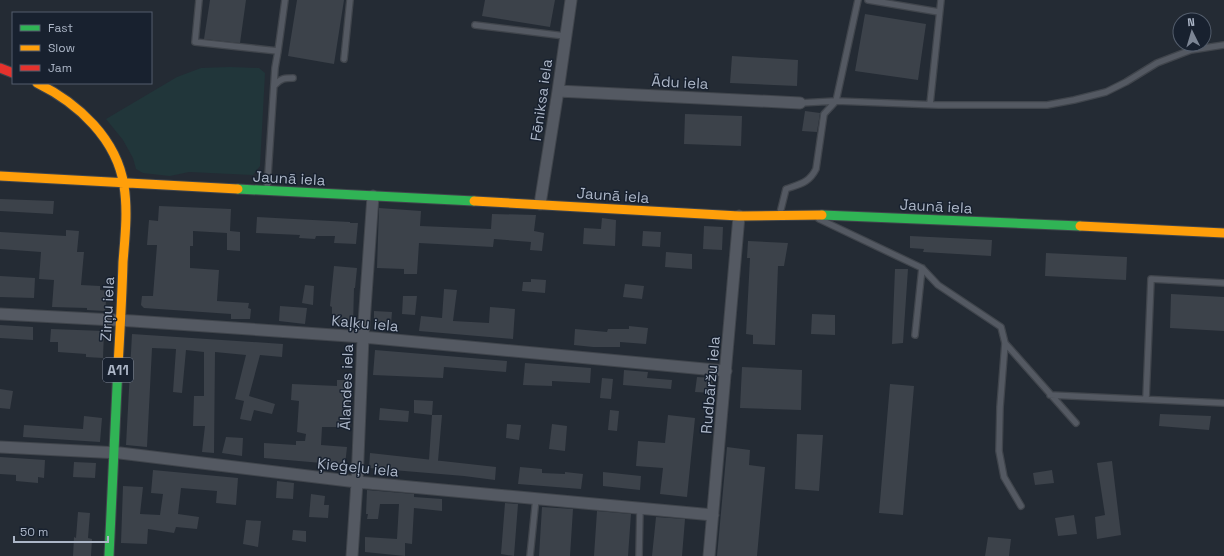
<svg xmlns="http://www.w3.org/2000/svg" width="1224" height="556" viewBox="0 0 1224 556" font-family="'Space Grotesk',sans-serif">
<rect width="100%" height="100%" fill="#242b34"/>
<path fill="#21363a" d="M230,67l29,1 6,5 -5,93 -7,9 -64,-3 -19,4 -27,-3 -7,-4 -3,-11 -10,-18 -17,-21 71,-42 24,-9z"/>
<path fill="#3c424a" d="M210,0h36l-6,43 -36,-4z
M297,0h47l-10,64 -46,-8z
M485,0h70l-5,27 -68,-11z
M865,14l61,10 -8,56 -63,-9z
M732,56l66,4 -1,26 -67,-3z
M805,111l15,2 -3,19 -15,-1z
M685,114l57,2 -1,30 -57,-2z
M0,199l54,2 -1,13 -53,-3z
M159,206l72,3 -1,22 10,1v19l-13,-1v-17l-34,-2v15h-3v22l29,2 -2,31 32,2 -1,5 3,1 -1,10h-19v-5l-87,-6 -3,-3 1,-9h11l4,-51h-10l2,-25 9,1z
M379,208l42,3 -1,15 71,3 1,-15 44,1 -2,16 10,2 -2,18 -12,-1 1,-8 -37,-3 -1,8 -74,-4 -2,31h-13v-5l-27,-1z
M257,217l93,5v1h8l-2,21 -22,-1 1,-7h-19l-1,3 -16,-1 1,-3 -44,-2z
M602,218l14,2 -1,26 -32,-2 1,-16 17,1z
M704,226l19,1 -1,23 -19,-1z
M66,230l13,1 -2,21h7l-3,33 19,1v4l7,1 -2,20 -18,-1v-2l-35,-1 2,-27 -15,-1 2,-27 -41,-3v-17l66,4z
M643,231l18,1 -1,15 -18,-1z
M910,236l82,4 -1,16 -68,-4 1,-3 -14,-1z
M748,241l40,2 -4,23h-6l-3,79 -22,-1v-9l-7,-1 4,-76h-3z
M666,252l26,2v15l-27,-2z
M1046,253l81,4 -1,23 -81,-4z
M334,266l23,2 -2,20h-1l-1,38 -21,-1v-18l-2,-1z
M895,269h13l-5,74 -11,1z
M0,276l35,2 -1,20 -34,-1z
M531,279l15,1 -1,13 -23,-2 1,-9h8z
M625,284l19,2 -2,13 -19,-2z
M305,285l9,1 -1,19 -11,-2z
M444,289l13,1 -4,31 36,2 1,-16 25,2 -2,30 -94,-8 2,-15 21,2z
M1171,294l53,3v34l-54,-3z
M403,296h14l-2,19 -13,-1z
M280,306l27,2 -2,16 -26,-3z
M374,311l18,1 -1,12h-2v6l-15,-1z
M812,314l23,1v20l-24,-1z
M0,325l33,2v13l-33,-2z
M629,326l19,2 -2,16 -26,-2v5h-27l-19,-2 1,-16 32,3 1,-3h21z
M51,329l53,2 -1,27 -17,-1v-3l-28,-2v-10h-8z
M132,334l151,10 -1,13 -22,-2 -11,41 26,8 -3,10 -18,-4 -3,11 -11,-2 4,-18 -9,-2 11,-44 -31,-3 -1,101 -12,-1 3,-26h-12l1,-30h10v-44l-18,-2 -4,43 -9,-1 3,-43 -24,-1 -5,99 -21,-2z
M375,350l132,11 -1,11 -62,-5 -1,11 -70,-3z
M525,363l66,5 -1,15 -38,-2v5l-29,-1z
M742,367l60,3 -1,40 -61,-2z
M624,370l24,2 -1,6 25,2 -1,9 -48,-4z
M697,377l16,1 -1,15 -17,-1z
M602,378l11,1 -2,20 -11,-1z
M337,380h13l-2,47h-26l-1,18 26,2 -2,18 -81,-7v-15l32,2v-4h9l1,-7 -9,-2 2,-31 -8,-1 1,-16 45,2z
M890,384l24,2 -11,129 -24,-2z
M0,389l13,2 -3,18 -10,-1z
M414,400l19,1 -1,14 -18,-2z
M380,408l29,3 -1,11 -29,-2z
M610,410l9,1 -2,20 -9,-1z
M1160,414l51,2 -2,14 -50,-4z
M432,415h10l-4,46 -9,-1z
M668,415l27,3 -8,79 -27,-3 3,-26 -27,-2 2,-25 27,2z
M84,416l18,2 -2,24 -77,-5 1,-12 59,4z
M507,424l14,1 -2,15 -13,-2z
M552,424l15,2 -2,25 -16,-2z
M797,434l26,1 -4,56 -24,-2z
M226,437l17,1 -1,18 -20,-3z
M727,447l23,3 -1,15 16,2 -8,89h-40z
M370,453l126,14 -1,13 -31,-4 -95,-8z
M0,457l45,3 -1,18 -6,-1v6l-22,-2v-6l-16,-1z
M1112,461l9,74 -24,4 -2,-22 10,-2 -8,-52z
M74,462l22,1 -1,15 -22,-1z
M520,467l22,2v4l23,1v-2l18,2 -2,15 -63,-5z
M153,470l85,8 -2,27 -20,-2 1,-12 -36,-3 -3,26 21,3 -2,12 -21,-2 -2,6 -26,-4 -1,15 -26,-1 2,-57 20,1 -3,27 20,1 3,-21 -12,-1z
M1052,470l2,13 -19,2 -2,-12z
M603,472l38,4 -1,14 -37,-4z
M277,481l17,2 -1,16 -17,-1z
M367,490l47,4v3l28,2v12l-28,-3 -2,36 -7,-1v13l-40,-4v-15l32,2 2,-35h-19l-2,15h-11l1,-5h-2z
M311,494l14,2 -1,9h5l-1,13 -19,-1z
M505,503l13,1 -4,52 -13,-2z
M542,507l31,2 -3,47h-31z
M597,511l34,3 -3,42h-34z
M78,512l12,1 -2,25 4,1 -1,17h-18l1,-19 2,1z
M1074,515l3,19 -19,2 -3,-18z
M656,517l29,2 -3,37h-30z
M246,520l15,1 -3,26 -15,-3z
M293,530l13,1v11l-14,-2z
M988,537l23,2 -2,17h-24z"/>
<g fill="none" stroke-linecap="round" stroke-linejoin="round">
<g stroke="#40454c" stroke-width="8">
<path id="lane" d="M199,0l-4,42 83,9 7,-51
M868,0l71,12
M475,25l90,11
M344,59l6,-59
M275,85c6,-7 10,-7 18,-7
M800,103l36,-2 102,4h109l27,-5 32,-8 20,-10 31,-19 34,-13 33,-5
M930,104l11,-104
M267,190l8,-122 3,-17
M780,213l6,-24c14,-5 23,-6 30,-20l8,-55 12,-13 22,-101
M819,219l103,49 16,17 63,42 4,16 -5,64 -1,44 5,26 17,29
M915,335l7,-67
M1005,343l71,80
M1050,395l174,8
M1146,399l5,-120 73,4
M530,556l6,-58
M639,556l1,-48"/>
</g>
<g stroke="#40454c" stroke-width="13">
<path id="street" d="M558,91l242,12
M540,204l18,-113 13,-91
M0,314l133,7 230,16 363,34
M0,447l120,6 237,29 356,33
M352,556l5,-74 6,-145 10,-141
M709,556l30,-340"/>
</g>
<g stroke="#40454c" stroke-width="11">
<path id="fast" d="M238,189l236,12
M822,215l258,11
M109,556l9,-190"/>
</g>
<g stroke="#40454c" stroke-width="11">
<path id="slow" d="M37,83c41,20 80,56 87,103 4,25 1,51 -1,76 -1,35 -3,69 -5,104
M0,176l238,13
M474,201l265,15 83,-1
M1080,226l144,7"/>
</g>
<g stroke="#40454c" stroke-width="11">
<path id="jam" d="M0,68l13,5"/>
</g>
<use href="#lane" stroke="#545962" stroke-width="5.5"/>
<use href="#street" stroke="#545962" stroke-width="11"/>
<use href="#fast" stroke="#30b455" stroke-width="9"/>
<use href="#slow" stroke="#ff9f0a" stroke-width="9"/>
<use href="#jam" stroke="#e5322d" stroke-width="9"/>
</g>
<g text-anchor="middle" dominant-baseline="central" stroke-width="3" stroke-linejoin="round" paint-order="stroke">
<rect fill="#18212f" stroke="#808999" stroke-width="1" x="103" y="358" width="30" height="24" rx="3"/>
<g font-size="14" font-weight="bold" fill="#acb6c7">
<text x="118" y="370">A11</text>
</g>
<g font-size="15" fill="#acb6c7" stroke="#18212f">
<text transform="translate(680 82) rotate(3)">Ādu iela</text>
<text transform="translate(541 100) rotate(-82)">Fēniksa iela</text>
<text transform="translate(289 178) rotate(3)">Jaunā iela</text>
<text transform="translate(613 195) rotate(4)">Jaunā iela</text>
<text transform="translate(936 206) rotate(3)">Jaunā iela</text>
<text transform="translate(107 309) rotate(-87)">Zirņu iela</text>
<text transform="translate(365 323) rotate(5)">Kaļķu iela</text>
<text transform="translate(710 385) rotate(-85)">Rudbāržu iela</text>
<text transform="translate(346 387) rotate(-88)">Ālandes iela</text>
<text transform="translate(358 467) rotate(6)">Ķieģeļu iela</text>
</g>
</g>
<rect x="12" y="12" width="140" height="72" fill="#18212f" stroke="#535d6c"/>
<rect x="20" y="25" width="20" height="6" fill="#30b455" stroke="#535d6c"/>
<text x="48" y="32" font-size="12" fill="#acb6c7">Fast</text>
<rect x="20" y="45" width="20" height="6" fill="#ff9f0a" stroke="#535d6c"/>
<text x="48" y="52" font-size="12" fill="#acb6c7">Slow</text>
<rect x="20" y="65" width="20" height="6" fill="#e5322d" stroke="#535d6c"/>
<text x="48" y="72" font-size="12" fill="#acb6c7">Jam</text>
<g transform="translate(1192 32) rotate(355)"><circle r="19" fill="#18212f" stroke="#535d6c"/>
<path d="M0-3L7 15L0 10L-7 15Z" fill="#7c8594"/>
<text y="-6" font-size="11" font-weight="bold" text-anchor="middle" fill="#acb6c7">N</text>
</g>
<path d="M14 536v6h94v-6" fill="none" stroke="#acb6c7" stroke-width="2"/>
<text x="20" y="536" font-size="12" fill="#acb6c7" stroke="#18212f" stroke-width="3" paint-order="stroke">50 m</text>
</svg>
